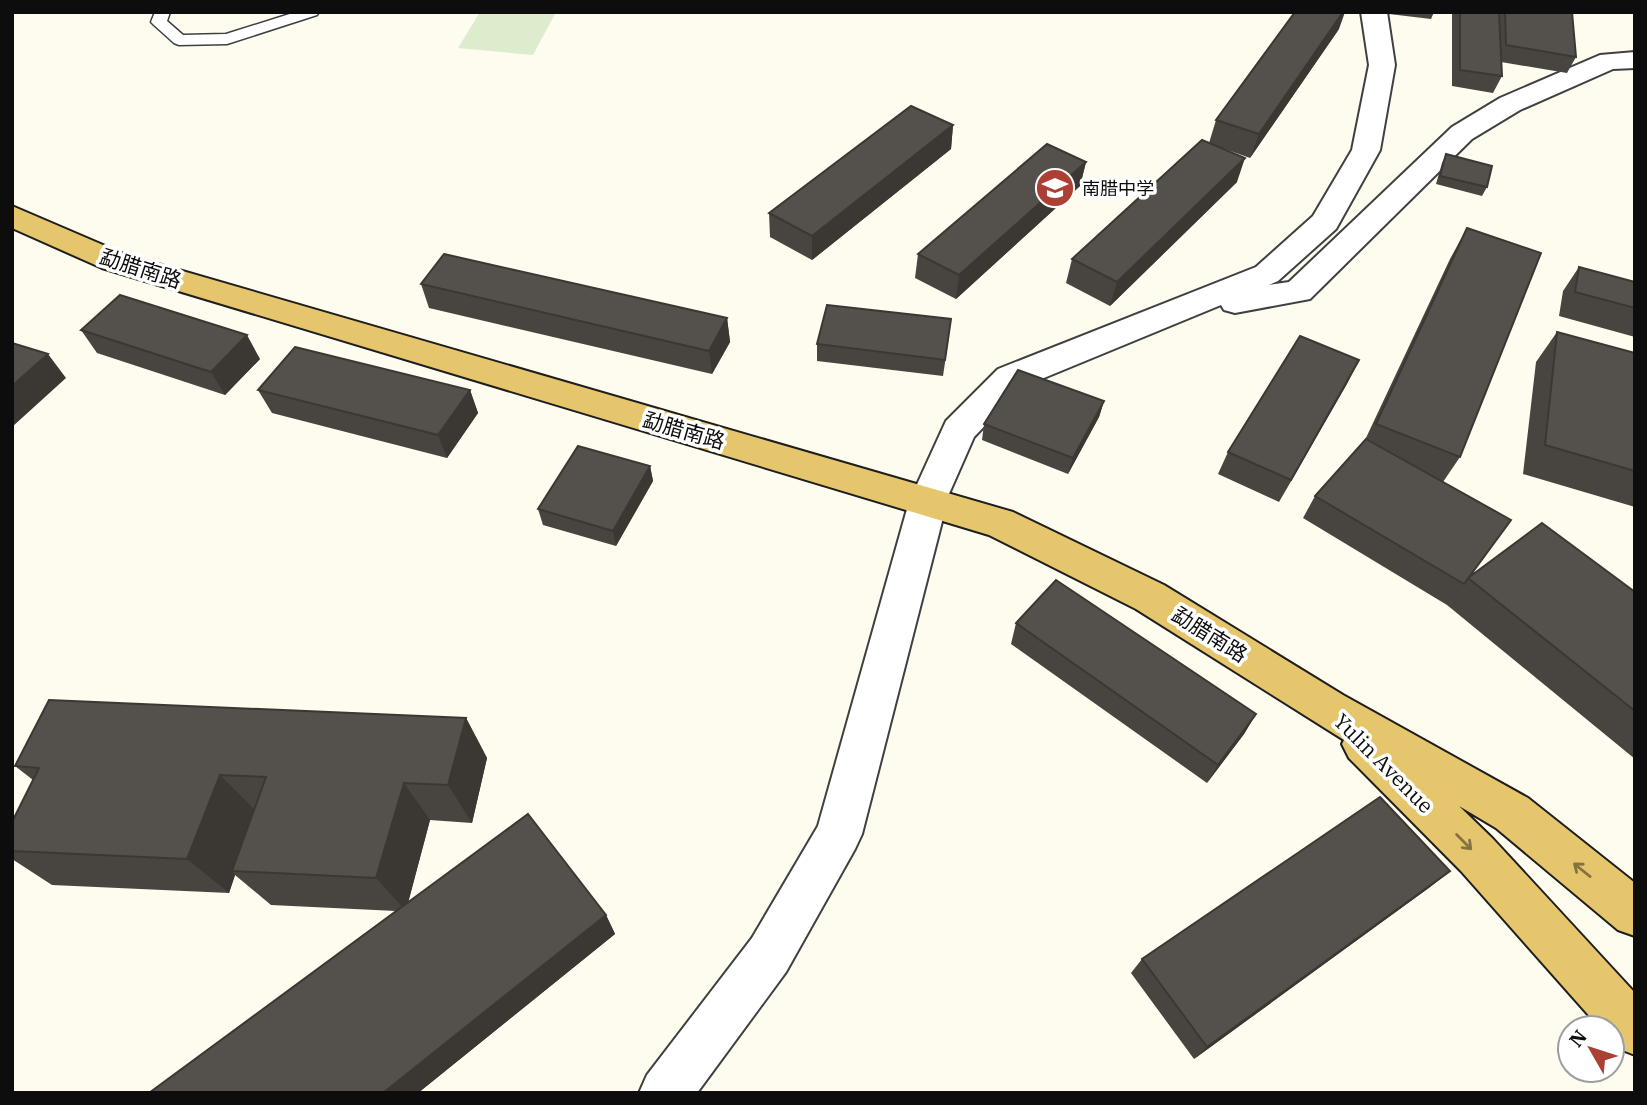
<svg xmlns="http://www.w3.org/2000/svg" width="1647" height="1105" viewBox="0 0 1647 1105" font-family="'IBM Plex Serif','Noto Sans SC',serif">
<rect width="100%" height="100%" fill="#fdfcef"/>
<path fill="#ddeccd" d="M480,12h76l-23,43 -75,-7z"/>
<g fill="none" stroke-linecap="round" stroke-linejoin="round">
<g stroke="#404040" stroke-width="3">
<path id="service" d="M155,12h15l-3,9 16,14 43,-1 70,-22h23l-2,3 -90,29 -48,1 -5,-2 -20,-18 -3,-3z"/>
</g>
<g stroke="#404040" stroke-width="4">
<path id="minor" d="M1361,12h26l8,53 -15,85 -44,79 -58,52 -9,4 20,-3 163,-155 48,-29 100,-43 35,-3v16l-22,1 -93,41 -48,29 -162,160 -75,14 -11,-3 -3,-5 -199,82 -48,50 -33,75 -13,5 -13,-5 -6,-10 37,-81 52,-52 258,-102 57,-51 39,-66 17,-85z"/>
</g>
<g stroke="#404040" stroke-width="4">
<path id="tertiary" d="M928,487l13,5 6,10 -85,332 -7,15 -69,123 -89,121h-58l8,-18 105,-137 66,-112 91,-324 6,-10z"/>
</g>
<g stroke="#1e1e1e" stroke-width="4">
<path id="trunk" d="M12,206l112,48 889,258 151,73 179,110 185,103 107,85v53l-17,-6 -122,-102 -37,-22 34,33 142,154v62l-18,-7 -5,-6v-14h-12l-139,-157 -112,-113 -7,-14 2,-4 -208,-131 -147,-74 -887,-267 -90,-40z"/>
</g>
<use href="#service" fill="#fff" fill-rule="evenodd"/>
<use href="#minor" fill="#fff" fill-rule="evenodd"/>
<use href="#tertiary" fill="#fff" fill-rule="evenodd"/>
<use href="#trunk" fill="#e6c66c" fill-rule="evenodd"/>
</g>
<path fill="#484540" d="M1388,12h46l-3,7 -42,-5z
M1452,12h120l4,45 -9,16 -66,-11 1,14 -9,17 -41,-7z
M1339,29l-89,129 -28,-10 15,34 -127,124 -44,-23 6,-24 137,-116 7,-23z
M953,125l-2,24 -139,111 -42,-23 -1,-24z
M1446,154l41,33 -5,9 -46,-12 6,-21z
M1086,162l-6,24 -124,113 -41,-21 3,-24z
M1467,228l-7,229 -17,25 25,96 167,14v167l-188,-154 -144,-87 12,-22 50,-56 85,-181z
M1579,267l56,15v55l-76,-21 4,-25z
M421,284l306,34 3,24 -18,32 -283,-66z
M81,330l179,29 -35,36 -128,-42z
M1557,332l78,21v154l-112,-33 13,-112z
M949,336l-6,40 -126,-15v-17z
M1359,360l-80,142 -61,-28 10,-22z
M258,390h212l8,23 -31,45 -175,-45z
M1104,401l-5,16 -31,57 -86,-34 2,-16z
M650,466l3,15 -37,65 -73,-21 -5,-16z
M1016,623l240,91 -12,20 -37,49 -196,-139z
M466,718l21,40 -15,65 -42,-3 -22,82 198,13 9,19 -197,159h-269l247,-182 -125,-6 -36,-30 -6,18 -177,-8 -40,-26v-37l21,-42 -18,-14z
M1450,871l-20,16 -236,172 -63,-86 11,-14z"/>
<path fill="#3b3834" d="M1343,12h2l-6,17 -89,129 9,-24z
M953,125l-2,24 -139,111v-24z
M1245,158l-8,24 -127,124 7,-24z
M1086,162l-6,24 -124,113 3,-24z
M727,318l3,24 -18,32 -3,-23z
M247,335l13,24 -35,36 -14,-23z
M48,354l18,24 -54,49v-41z
M1359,360l-12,24 -68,118 12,-22z
M470,390l8,23 -31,45 -9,-23z
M1104,401l-5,16 -31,57 5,-16z
M650,466l3,15 -37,65 -3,-15z
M1256,714l-12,20 -37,49 11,-18z
M466,718l21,40 -15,65 -24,-38z
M220,775l38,38 -26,58 3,4 -6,18 -42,-34z
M404,783l26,37 -24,91 -30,-33z
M1450,871l-20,16 -236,172 13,-12z
M606,915l9,19 -197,159h-35z"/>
<path fill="#54504b" stroke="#3b3834" stroke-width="2" d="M1295,12h48l-84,122 -43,-14z
M1460,12h39l3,64 -42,-6z
M1505,12h67l4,45 -70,-12z
M911,106l42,19 -141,111 -43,-23z
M1202,140l43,18 -128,124 -45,-23z
M1047,144l39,18 -127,113 -41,-21z
M1446,154l46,12 -5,21 -47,-11z
M1467,228l74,25 -81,204 -84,-33z
M444,254l283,64 -18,33 -288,-67z
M1579,267l56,15v26l-60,-16z
M120,295l127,40 -36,37 -130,-42z
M827,305l124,14 -6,41 -128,-16z
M1557,332l78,21v118l-90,-26z
M1300,336l59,24 -68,120 -63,-28z
M12,343l36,11 -36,32z
M295,347l175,43 -32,45 -180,-45z
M1018,370l86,31 -31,57 -89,-34z
M1366,439l145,81 -47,64 -149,-88z
M578,446l72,20 -37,65 -75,-22z
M1542,523l93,69v119l-167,-133z
M1056,580l200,134 -38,51 -202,-142z
M49,700l417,18 -18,67 -44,-2 -28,95 -144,-7 34,-94 -46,-2 -33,84 -175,-8v-29l27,-54 -24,-2z
M1380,797l70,74 -243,176 -65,-88z
M528,814l78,101 -223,178h-234z"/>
<defs><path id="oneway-shaft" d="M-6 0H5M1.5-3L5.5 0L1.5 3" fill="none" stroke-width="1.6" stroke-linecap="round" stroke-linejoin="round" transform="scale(1.75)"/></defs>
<g stroke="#847341">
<use href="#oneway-shaft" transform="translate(1464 842) rotate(45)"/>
<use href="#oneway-shaft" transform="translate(1582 870) rotate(-141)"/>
</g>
<defs>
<g id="school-disc" transform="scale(2.0125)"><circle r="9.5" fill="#ad4035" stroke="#fff"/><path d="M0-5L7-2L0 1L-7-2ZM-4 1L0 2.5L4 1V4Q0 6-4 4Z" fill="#fff"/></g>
</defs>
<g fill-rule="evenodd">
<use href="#school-disc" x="1055" y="188"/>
</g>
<g text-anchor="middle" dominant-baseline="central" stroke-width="7" stroke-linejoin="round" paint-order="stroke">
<g font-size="18" fill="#0d0d0d" stroke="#fff" text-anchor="start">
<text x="1082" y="188">南腊中学</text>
</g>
<g font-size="21" fill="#0d0d0d" stroke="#fff">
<text transform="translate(141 268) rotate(18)">勐腊南路</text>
<text transform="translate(684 430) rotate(16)">勐腊南路</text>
<text transform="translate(1210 634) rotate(32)">勐腊南路</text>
<text transform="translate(1384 763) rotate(45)">Yulin Avenue</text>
</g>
</g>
<rect width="1647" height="1105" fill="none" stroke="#0d0d0d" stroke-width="28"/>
<g transform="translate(1591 1049) rotate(309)"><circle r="33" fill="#ffffff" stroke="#9e9e9e" stroke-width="2"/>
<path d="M0-5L12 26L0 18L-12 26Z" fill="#ad4035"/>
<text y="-10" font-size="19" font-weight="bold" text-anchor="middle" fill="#0d0d0d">N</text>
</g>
</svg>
